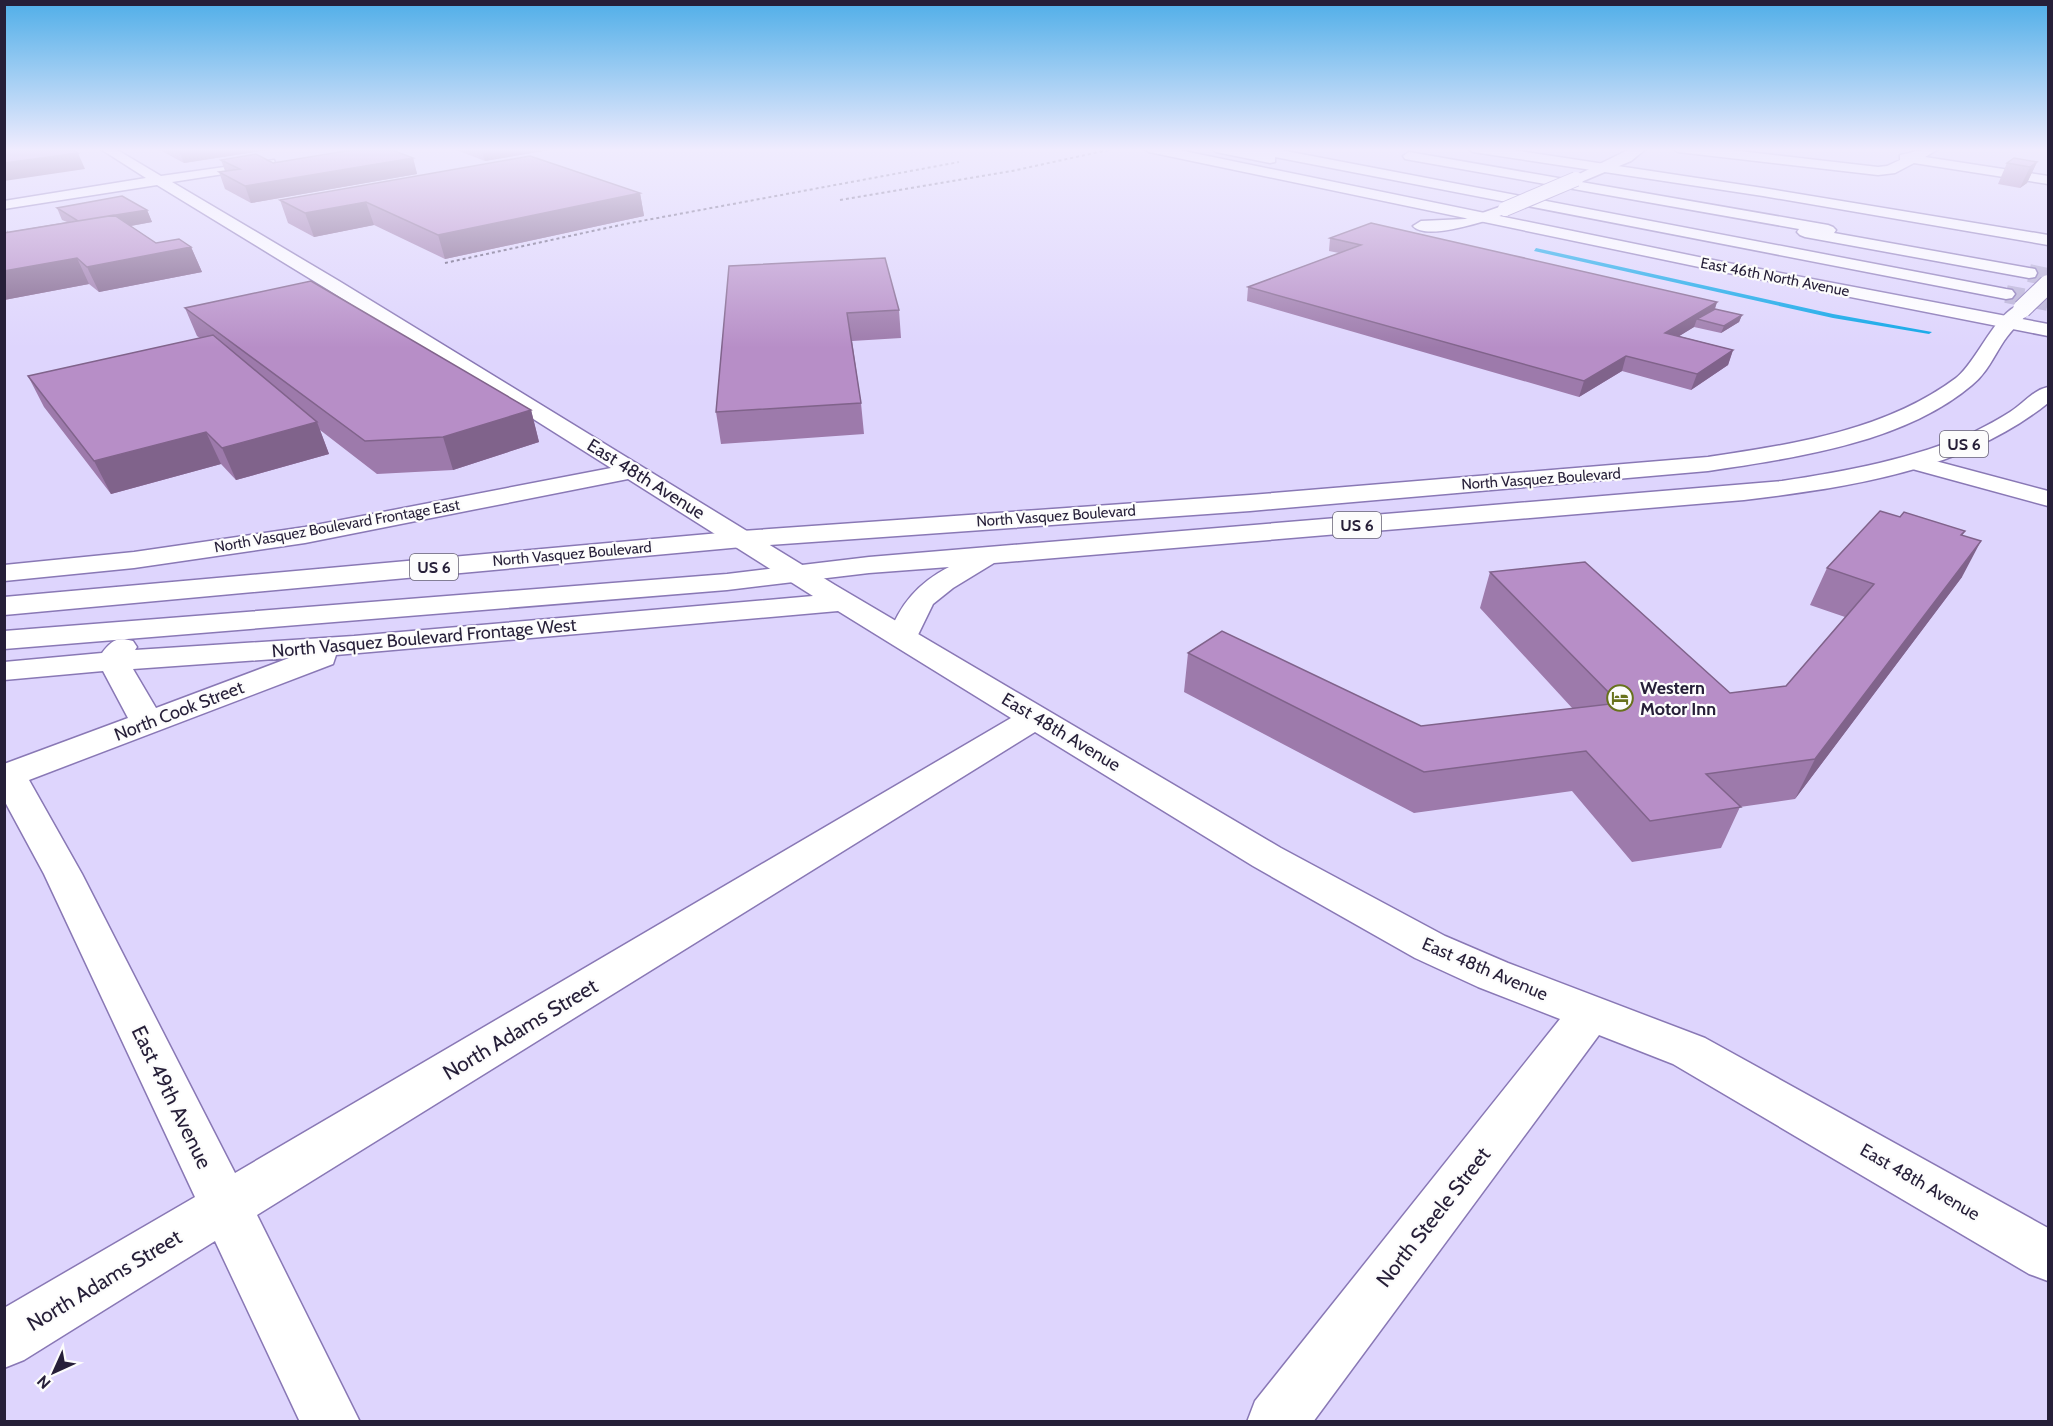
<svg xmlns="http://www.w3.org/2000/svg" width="2053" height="1426" viewBox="0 0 2053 1426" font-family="Cabin,sans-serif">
<rect width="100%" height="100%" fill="#ded5fd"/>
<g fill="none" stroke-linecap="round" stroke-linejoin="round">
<path fill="#0ba6e7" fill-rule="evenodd" d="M1536,248l297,66 99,18 -3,2 -96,-16 -299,-67z"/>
<path stroke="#b9b1d6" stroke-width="18" stroke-dasharray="18 9" stroke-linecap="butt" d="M2029,273l19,4
M2006,294l42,8"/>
<g stroke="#8978b5" stroke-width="3">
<path id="minor" d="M99,148h15l47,28 113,-16 1,3 -6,4 -97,15 167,99 496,304 446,263 164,88 63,27 197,75 343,190v53l-19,-7 -356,-210 -74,-29 -286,387h-66l8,-21 305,-382 -82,-32 -63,-29 -162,-92 -218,-134 -778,483 103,207h-60l-85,-181 -191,119 -20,8v-60l191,-111 -151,-323 -40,-74v-36l124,-46 -25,-47 -99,9v-18l98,-9c10,-13 15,-16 31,-12l4,6 -2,3 219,-14 459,-40 -185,-117 -323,64 -171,25 -130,13v-16l130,-13 171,-25 306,-59 -284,-179 -170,-104 -153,24v-8l142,-23zM838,611l173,107 -776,455 -153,-299 -53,-94 304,-116 3,-9zM289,658l-133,50 -23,-39z
M1632,148h15l-16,13 -50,21 -5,1 -7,-4z
M1672,148h41l165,19 9,-1 13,-6v-5c14,-3 26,-7 40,-7l-15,9 123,19v8l-134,-21 -19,10 -17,2 -200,-23z
M1505,205l5,1 2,3 -2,3c-18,7 -83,30 -97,14l8,-5 44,-2z
M1913,455l135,36v15l-143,-39 -4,-5 4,-5z"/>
</g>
<g stroke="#8978b5" stroke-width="3">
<path id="major" d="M1143,148h26l554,114 325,62v12l-325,-64 -574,-120z
M1467,148h33l263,40 285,47v10l-285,-49 -290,-44z"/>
</g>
<g stroke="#8978b5" stroke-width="3">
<path id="highway" d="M1210,148h60l736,141 6,1 3,4 -3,4 -6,1 -731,-142v5l-5,1 -54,-11z
M1409,152l419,73 5,2 3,3 -2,3 195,35 6,1 2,4 -2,4 -6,1 -224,-41 -5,-2 -3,-3 2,-3 -394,-70 -2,-3z
M2022,304l6,1 3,4c-8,11 -19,20 -27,32 -10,15 -17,32 -32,44 -68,58 -178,73 -264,86l-458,40 -508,36 -738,68v-18l738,-66 508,-36 458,-38c85,-13 177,-26 248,-79 21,-16 40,-68 66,-74z
M2048,387v16c-85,68 -198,84 -304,97l-750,63 -41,25 -20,16 -19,39 -11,3 -11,-3 -4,-6c12,-33 30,-54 61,-70l-80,6 -142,17 -723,59v-18l723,-57 142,-17 913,-76c65,-10 131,-22 192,-49 12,-6 25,-13 36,-20 13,-8 23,-22 38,-25z"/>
</g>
<use href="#minor" fill="#fff" fill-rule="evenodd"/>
<use href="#major" fill="#fff" fill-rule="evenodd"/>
<use href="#highway" fill="#fff" fill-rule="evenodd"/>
<path stroke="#59516e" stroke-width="2" stroke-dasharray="3 3" stroke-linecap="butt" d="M840,200l172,-29 105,-23
M445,263l180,-39 334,-62"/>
<g stroke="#8978b5" stroke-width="16" stroke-linecap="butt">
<path id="minor-bridge" d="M1505,209l71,-30"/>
</g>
<g stroke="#8978b5" stroke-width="20" stroke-linecap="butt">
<path id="highway-bridge" d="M2022,309l26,-25"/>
</g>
<use href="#minor-bridge" stroke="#fff" stroke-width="14"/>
<use href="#highway-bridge" stroke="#fff" stroke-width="18"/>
</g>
<path fill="#9d7aab" d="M156,148h124l-96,15z
M451,148h110l-76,13z
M413,158l4,16 -166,29 -26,-14 -6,-17 6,-1 -4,-11 52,3z
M2037,162l-10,21 -7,5 -22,-4 9,-21z
M640,193l4,23 -199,43 -71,-34 -60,12 -26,-14 -8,-23z
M57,208l90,2 5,12 -21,4 25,17 35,4 11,25 -103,20 -10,-8 -85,16 3,-70 1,2 59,-10 -5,-2z
M1330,238l387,64 -2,7 27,6 -3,7 -18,11 -27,-6 -15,9 54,14 -5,15 -37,25 -69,-19 -43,26 -332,-96 1,-14 91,-34 -10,-2z
M729,266l170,44 2,28 -49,3 9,62 3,31 -143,10 -5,-32z
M185,308l346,102 8,32 -86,28 -76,4 -57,-44 9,24 -93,26 -15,-16 -110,30 -67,-87 -16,-31 172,-38 -3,-2z
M1900,517l65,14 -3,5v41l-167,222 -55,8 -19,41 -89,14 -60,-71 -158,22 -230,-121 4,-39 233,73 152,-17 -93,-101 10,-36 240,121 56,-7 59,-69 -35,-12 17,-37z"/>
<path fill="#80638b" d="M178,148h102l-96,15z
M482,148h79l-76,13z
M78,153l7,16 -81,12v-18z
M413,158l4,16 -166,29 -6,-17z
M2037,162l-10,21 -7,5 10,-21z
M640,193l4,23 -199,43 -7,-24z
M366,202l8,23 -60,12 -9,-24z
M147,210l5,12 -66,12 -6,-12z
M191,247l11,25 -103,20 -12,-25z
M77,258l12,26 -85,16v-29z
M1717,302l-5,14 -15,3 -3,8 -34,21 5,-15z
M1742,315l-3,7 -18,11 3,-7z
M1733,350l-5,15 -37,25 6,-16z
M1626,356l-4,15 -43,26 5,-16z
M531,410l8,32 -86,28 -10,-33z
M317,422l12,32 -93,26 -14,-32z
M206,432l15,32 -110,30 -17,-33z
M1981,541l-19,36 -167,222 20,-40z"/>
<path fill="#b78ec7" stroke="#80638b" stroke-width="1.5" d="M4,148h66l8,5 -74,10z
M364,148h23l26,10 -168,28 -26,-14 21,-3 -19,-9 35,-6 17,9z
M530,156l110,37 -202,42 -72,-33 -61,11 -25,-13z
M2014,158l23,4 -7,5 -23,-4z
M122,196l25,14 -69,11 -21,-13z
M114,215l42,28 23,-4 12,8 -104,20 -10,-9 -73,13v-38z
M1371,223l346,79 -52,31 68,17 -36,24 -71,-18 -42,25 -336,-94 113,-42 -31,-7z
M885,258l14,52 -52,3 14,90 -145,9 13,-146z
M311,281l220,129 -88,27 -78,4 -180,-133z
M1715,309l27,6 -18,11 -27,-7z
M213,335l104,87 -95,26 -16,-16 -112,29 -66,-85z
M1880,511l20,6 4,-5 61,19 -4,4 20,6 -166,218 -109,15 35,33 -91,14 -64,-70 -162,21 -236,-119 34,-22 199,95 198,-23 -129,-131 95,-10 145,131 56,-7 88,-102 -47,-16z"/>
<linearGradient id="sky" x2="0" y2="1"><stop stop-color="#4faee8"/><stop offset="0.43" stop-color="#f0ecfe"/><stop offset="1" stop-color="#f0ecfe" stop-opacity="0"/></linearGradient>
<rect width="2053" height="348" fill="url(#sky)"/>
<defs>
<g id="hotel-ring" transform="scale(1.35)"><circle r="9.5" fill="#fcfcfc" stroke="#68721c" stroke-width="1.5"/><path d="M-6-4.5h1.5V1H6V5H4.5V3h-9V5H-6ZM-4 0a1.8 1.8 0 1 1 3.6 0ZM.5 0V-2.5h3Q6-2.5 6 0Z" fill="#68721c"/></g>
</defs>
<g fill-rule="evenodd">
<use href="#hotel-ring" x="1620" y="698"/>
</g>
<g text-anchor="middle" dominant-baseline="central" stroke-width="4.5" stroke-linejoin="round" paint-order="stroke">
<g font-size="15" fill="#261f38" stroke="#fcfcfc">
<text transform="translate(1775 277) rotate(11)">East 46th North Avenue</text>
<text transform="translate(1541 479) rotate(-4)">North Vasquez Boulevard</text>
<text transform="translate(1056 516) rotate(-4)">North Vasquez Boulevard</text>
<text transform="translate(337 526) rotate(-10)">North Vasquez Boulevard Frontage East</text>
<text transform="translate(572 554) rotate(-5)">North Vasquez Boulevard</text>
</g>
<g fill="#fcfcfc" stroke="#666173" stroke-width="1.5">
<rect x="1940" y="431" width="48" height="26" rx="4.5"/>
<rect x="1333" y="512" width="48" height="26" rx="4.5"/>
<rect x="410" y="554" width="48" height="26" rx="4.5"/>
</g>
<g font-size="16" font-weight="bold" fill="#261f38">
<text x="1964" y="444">US 6</text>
<text x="1357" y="525">US 6</text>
<text x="434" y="567">US 6</text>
</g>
<g font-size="18" fill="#261f38" stroke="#fcfcfc">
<text transform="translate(646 479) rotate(32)">East 48th Avenue</text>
<text transform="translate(424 638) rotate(-5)">North Vasquez Boulevard Frontage West</text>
<text transform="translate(179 711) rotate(-21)">North Cook Street</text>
<text transform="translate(1061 732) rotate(31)">East 48th Avenue</text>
<text transform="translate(1485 969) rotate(23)">East 48th Avenue</text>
<text transform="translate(1920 1182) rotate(30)">East 48th Avenue</text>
</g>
<g font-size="18" font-weight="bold" fill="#261f38" stroke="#fcfcfc" text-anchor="start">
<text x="1640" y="688">Western<tspan x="1640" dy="21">Motor Inn</tspan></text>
</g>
<g font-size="21" fill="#261f38" stroke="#fcfcfc">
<text transform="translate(520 1029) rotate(-31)">North Adams Street</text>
<text transform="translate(172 1097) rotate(64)">East 49th Avenue</text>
<text transform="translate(1433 1217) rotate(-52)">North Steele Street</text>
<text transform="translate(104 1280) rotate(-31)">North Adams Street</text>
</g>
</g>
<rect width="2053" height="1426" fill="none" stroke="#261f38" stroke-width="12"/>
<g transform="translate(54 1372) rotate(225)" stroke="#fcfcfc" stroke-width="4.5" paint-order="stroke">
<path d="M0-4.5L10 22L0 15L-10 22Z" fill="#261f38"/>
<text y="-9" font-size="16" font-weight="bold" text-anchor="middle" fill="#261f38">N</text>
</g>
</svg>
